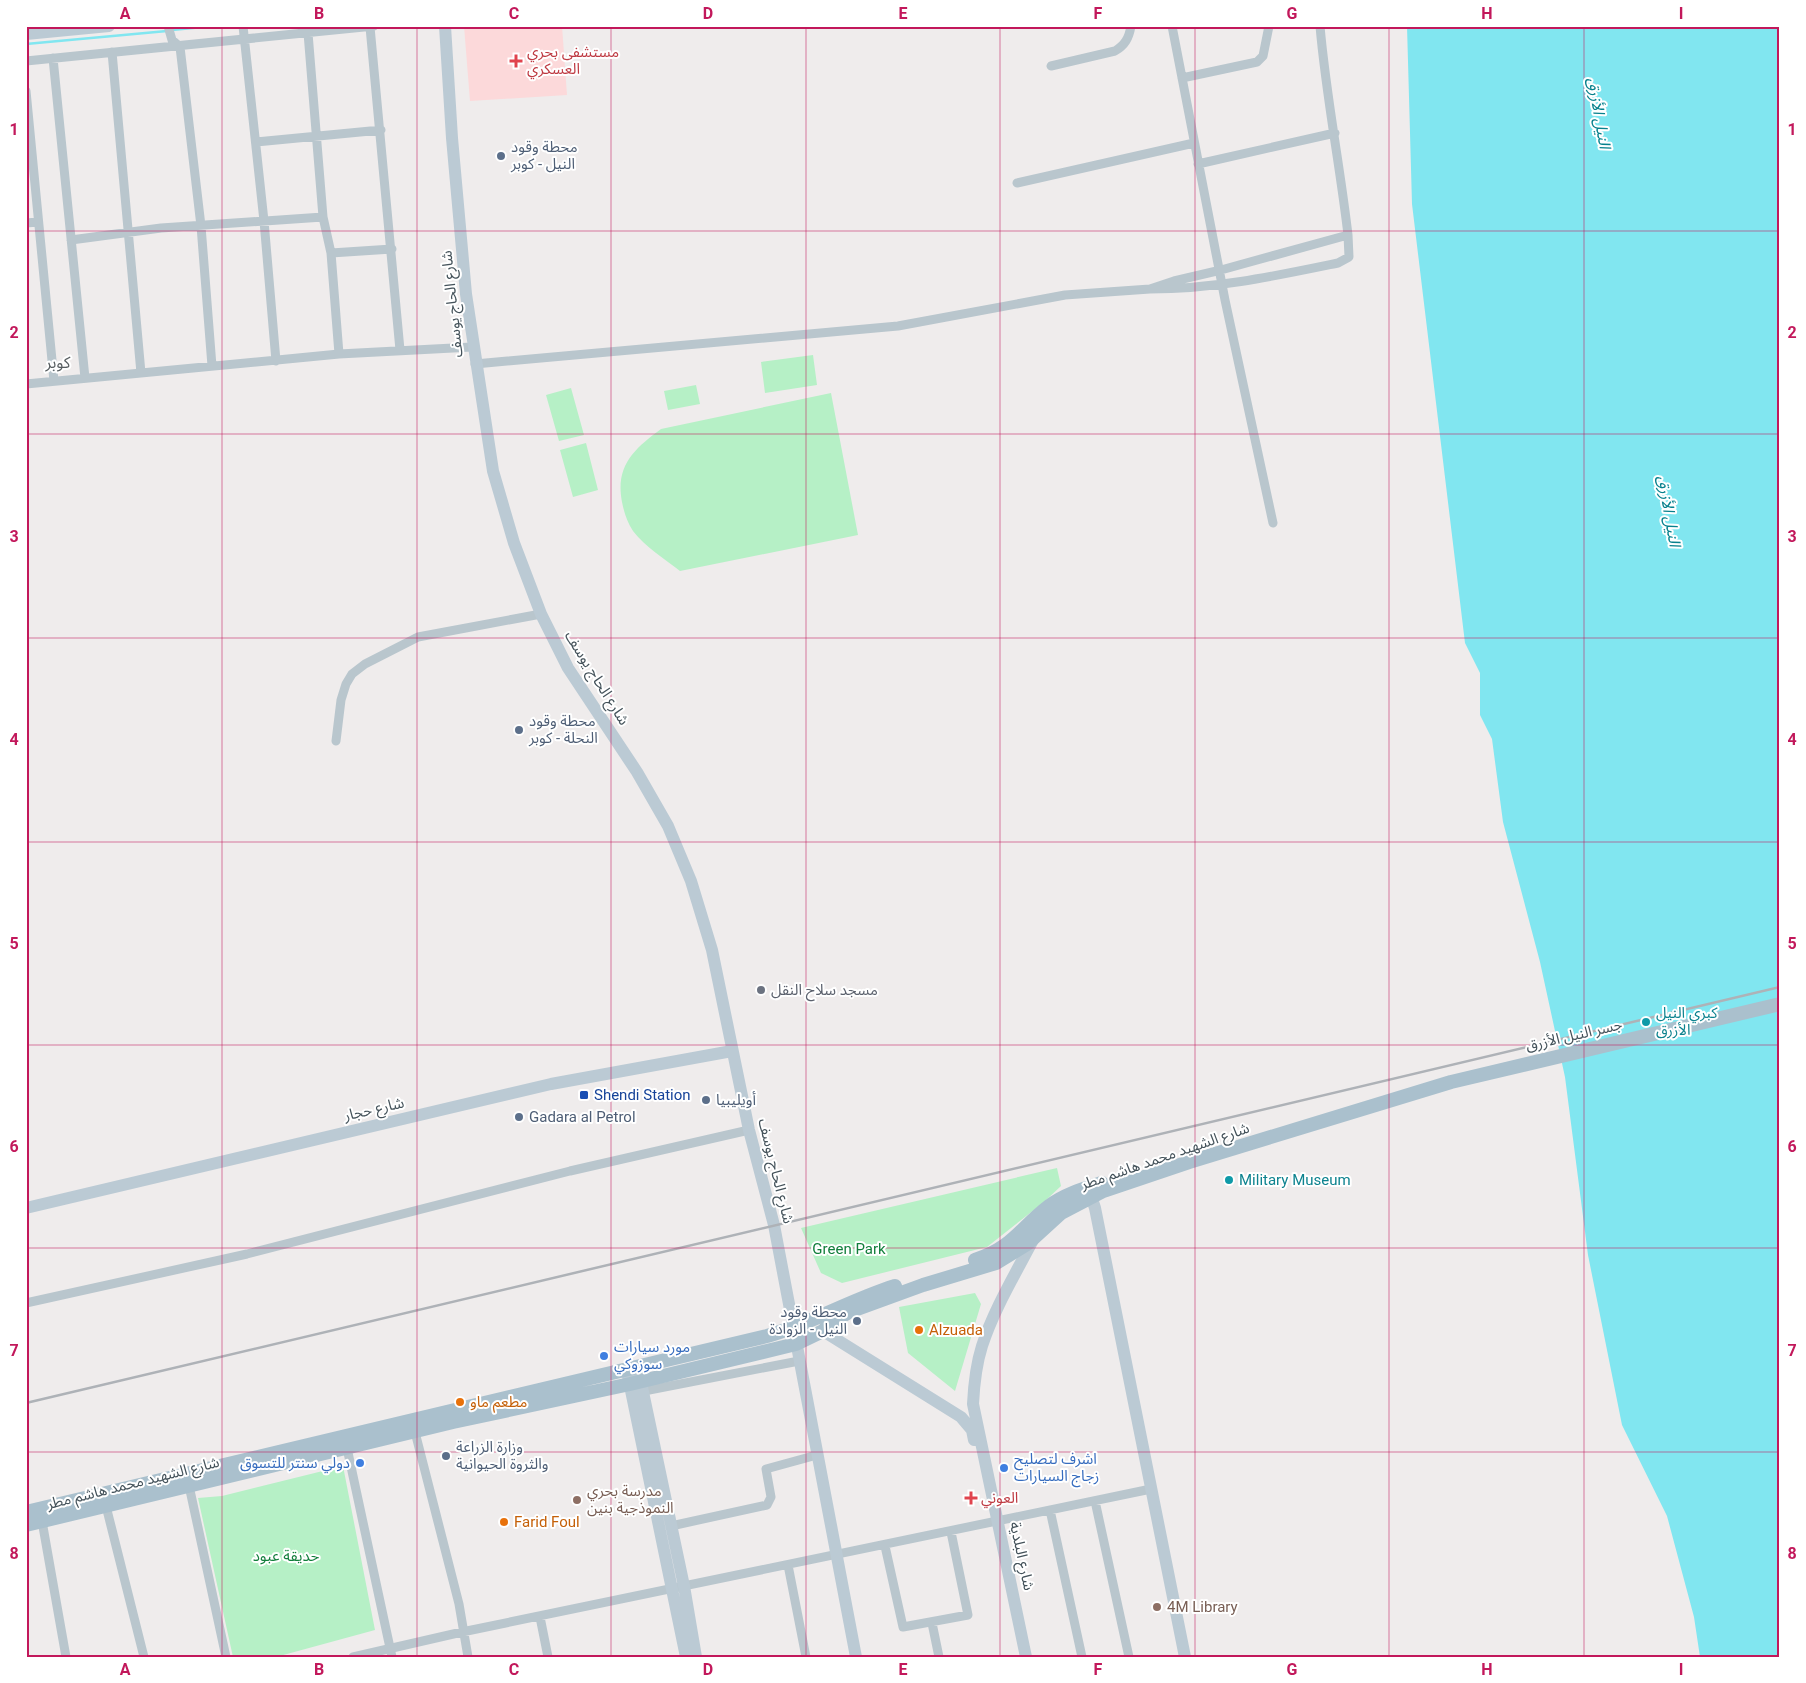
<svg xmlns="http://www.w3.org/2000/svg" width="1806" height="1683" viewBox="0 0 1806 1683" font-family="Roboto,'Noto Sans Arabic',sans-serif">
<rect width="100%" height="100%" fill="#efecec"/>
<path fill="#fcd9da" d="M464,26h98l5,69 -97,6z"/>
<path fill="#b6f0c6" d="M813,355l4,30 -52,8 -4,-31z
M696,385l4,19 -32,6 -4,-19z
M571,388l13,47 -25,6 -13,-46z
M831,393l27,142 -178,36c-15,-12 -35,-24 -47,-40 -6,-9 -9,-19 -11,-29 -7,-36 12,-53 39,-73z
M586,443l12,47 -25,7 -13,-47z
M1057,1168l4,18 -17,16 -57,45 -145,36 -21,-10 -20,-45z
M975,1293l6,11 -26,87 -47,-38 -9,-46z
M343,1466l32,164 -99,27h-43l-35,-159 24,-2z"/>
<path fill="#81e6f0" d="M1407,26h373v1631h-80l-6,-40 -27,-101 -45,-91 -34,-170 -23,-178 -25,-115 -37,-140 -11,-83 -12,-24v-42l-15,-30 -53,-439z"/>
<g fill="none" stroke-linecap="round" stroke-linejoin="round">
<path stroke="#81e6f0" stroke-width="2.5" d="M172,30l41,-4
M26,44l141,-13"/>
<path stroke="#b9c6cd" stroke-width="9" d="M168,26l4,14 8,7 21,179 11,140
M243,26l21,195 12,140
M1172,26l53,274 48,223
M1320,26c6,70 20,139 28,209
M370,27l30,323
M308,33l15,184 8,36 8,101
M112,52l29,321
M53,58l32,320
M26,61l348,-35
M1051,66l64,-15c10,-6 14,-13 16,-25
M1182,78l75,-16 6,-6 6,-30
M26,91l28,290
M256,142l125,-12
M1198,164l137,-31
M1017,183l177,-40
M26,223l12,-1
M1348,235l1,22 -11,6c-63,13 -123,26 -188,26l24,-8 47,-11z
M71,240l90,-12 162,-11
M331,253l61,-4
M475,364l423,-38 167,-31 85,-6
M26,384l313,-30 133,-7
M336,741l5,-41 5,-16 6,-10 13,-10 53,-27 123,-23
M26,1303l221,-49 323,-83 179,-41
M644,1391l155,-30
M415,1432l44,172 9,53
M347,1448l45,209
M188,1481l38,176
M1095,1501l34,156
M106,1506l38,151
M1050,1510l32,147
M42,1521l24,136
M671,1526l96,-21 4,-8 -5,-28 51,-14
M885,1546l18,81 65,-12 -17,-83
M788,1565l18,92
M540,1617l8,40
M932,1623l7,34
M353,1657l109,-25 689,-143"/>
<path stroke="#bbcad4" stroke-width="12" d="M445,26l7,112 14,156 27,177 21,72 27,71 27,54 69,104 31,54 23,55 21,69 37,180 25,95 82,432
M26,34l83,-8
M1091,1196l4,12 90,449
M26,1208l525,-124 181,-33
M823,1331l138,86 11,13 2,10
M639,1373l45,213 12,71
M628,1376l58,281
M1026,1657l-53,-253c1,-20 3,-39 9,-58 12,-37 34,-73 52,-108"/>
<path stroke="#aac0cd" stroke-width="14" d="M975,1260c39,-13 45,-32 74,-54 16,-12 34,-17 53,-23
M26,1512l741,-176c45,-13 84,-36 128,-50
M26,1525l427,-103 177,-38 166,-40 27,-13 11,-10 15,-9 74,-27 73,-22 31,-19 34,-31 42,-22 86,-29 262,-80 329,-78"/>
<path stroke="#aeb2b7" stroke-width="2.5" d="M26,1403l1754,-416"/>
</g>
<path fill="none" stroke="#c2185b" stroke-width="1" stroke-opacity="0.55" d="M222,26v1631M417,26v1631M611,26v1631M806,26v1631M1000,26v1631M1195,26v1631M1389,26v1631M1584,26v1631M26,231h1754M26,434h1754M26,638h1754M26,842h1754M26,1045h1754M26,1248h1754M26,1452h1754"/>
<g fill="#e0444e" stroke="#fff" stroke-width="2">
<path d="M513.5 53.5h5v5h5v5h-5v5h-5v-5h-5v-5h5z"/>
<path d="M968.5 1490.5h5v5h5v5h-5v5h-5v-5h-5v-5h5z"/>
</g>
<g fill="#5c6f8a" stroke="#fff" stroke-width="2">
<circle cx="501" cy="156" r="5"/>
<circle cx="519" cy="730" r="5"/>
<circle cx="706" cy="1100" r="5"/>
<circle cx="519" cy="1117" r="5"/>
<circle cx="857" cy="1321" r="5"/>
<circle cx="446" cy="1456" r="5"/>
</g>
<circle fill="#6b7280" stroke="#fff" stroke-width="2" cx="761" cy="990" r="5"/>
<g fill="#0f9aa8" stroke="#fff" stroke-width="2">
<circle cx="1646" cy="1022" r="5"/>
<circle cx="1229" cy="1180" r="5"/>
</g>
<rect fill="#1a4fb4" stroke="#fff" stroke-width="2" x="579" y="1090" width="10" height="10" rx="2.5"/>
<g fill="#e8710a" stroke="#fff" stroke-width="2">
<circle cx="919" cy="1330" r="5"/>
<circle cx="460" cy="1402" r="5"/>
<circle cx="504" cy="1522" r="5"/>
</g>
<g fill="#3f7fe0" stroke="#fff" stroke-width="2">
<circle cx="604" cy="1356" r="5"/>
<circle cx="360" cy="1463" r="5"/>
<circle cx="1004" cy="1468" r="5"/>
</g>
<g fill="#8d6e63" stroke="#fff" stroke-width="2">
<circle cx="577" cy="1500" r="5"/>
<circle cx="1157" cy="1607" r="5"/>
</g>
<g text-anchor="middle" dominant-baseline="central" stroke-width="4" stroke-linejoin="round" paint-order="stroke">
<g font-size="15" fill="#be3a42" stroke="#fff" text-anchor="start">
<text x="527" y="52">مستشفى بحري<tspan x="527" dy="17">العسكري</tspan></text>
<text x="981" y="1498">العوني</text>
</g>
<g font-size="15" fill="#4e5e75" stroke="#fff" text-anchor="start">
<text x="511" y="147">محطة وقود<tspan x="511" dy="17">النيل - كوبر</tspan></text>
<text x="529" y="721">محطة وقود<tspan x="529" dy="17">النحلة - كوبر</tspan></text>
<text x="716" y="1100">أويليبيا</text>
<text x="529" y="1117">Gadara al Petrol</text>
<text x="847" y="1312" text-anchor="end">محطة وقود<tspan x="847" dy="17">النيل - الزوادة</tspan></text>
<text x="456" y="1447">وزارة الزراعة<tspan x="456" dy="17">والثروة الحيوانية</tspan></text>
</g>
<g font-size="15" fill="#44525a" stroke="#fff">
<text transform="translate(452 304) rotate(-96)">شارع الحاج يوسف</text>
<text transform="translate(597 678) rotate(58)">شارع الحاج يوسف</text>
<text transform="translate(1574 1035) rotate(-13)">جسر النيل الأزرق</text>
<text transform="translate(374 1109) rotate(-13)">شارع حجار</text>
<text transform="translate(1165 1156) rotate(-19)">شارع الشهيد محمد هاشم مطر</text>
<text transform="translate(776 1171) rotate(76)">شارع الحاج يوسف</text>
<text transform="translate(133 1483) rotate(-14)">شارع الشهيد محمد هاشم مطر</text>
<text transform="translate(1022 1556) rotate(78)">شارع البلدية</text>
</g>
<g font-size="15" fill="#5b616d" stroke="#fff" text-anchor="start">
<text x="771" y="990">مسجد سلاح النقل</text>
</g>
<g font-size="15" fill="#0d838f" stroke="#fff" text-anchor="start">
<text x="1656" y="1013">كبري النيل<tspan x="1656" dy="17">الأزرق</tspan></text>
<text x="1239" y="1180">Military Museum</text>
</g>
<g font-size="15" fill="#164399" stroke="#fff" text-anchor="start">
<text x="594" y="1095">Shendi Station</text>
</g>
<g font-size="15" fill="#117e3b" stroke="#fff">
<text x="849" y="1249">Green Park</text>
<text x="286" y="1556">حديقة عبود</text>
</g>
<g font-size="15" fill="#c56008" stroke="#fff" text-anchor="start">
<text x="929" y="1330">Alzuada</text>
<text x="470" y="1402">مطعم ماو</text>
<text x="514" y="1522">Farid Foul</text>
</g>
<g font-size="15" fill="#366cbe" stroke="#fff" text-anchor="start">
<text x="614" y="1347">مورد سيارات<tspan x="614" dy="17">سوزوكي</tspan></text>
<text x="1014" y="1459">اشرف لتصليح<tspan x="1014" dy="17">زجاج السيارات</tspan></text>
<text x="350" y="1463" text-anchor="end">دولي سنتر للتسوق</text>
</g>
<g font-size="15" fill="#785e54" stroke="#fff" text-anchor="start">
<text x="587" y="1491">مدرسة بحري<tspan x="587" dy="17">النموذجية بنين</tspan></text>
<text x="1167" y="1607">4M Library</text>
</g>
<g font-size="16" font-style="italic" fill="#07818d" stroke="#fff">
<text transform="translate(1599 113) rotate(80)">النيل الأزرق</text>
<text transform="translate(1669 511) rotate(80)">النيل الأزرق</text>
</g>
<g font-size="16" fill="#585e61" stroke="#fff">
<text x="58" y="362">كوبر</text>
</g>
</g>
<rect width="1806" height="1683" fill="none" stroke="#ffffff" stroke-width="55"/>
<rect x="28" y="28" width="1750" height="1628" fill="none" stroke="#c2185b" stroke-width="2"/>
<g font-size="16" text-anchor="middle" font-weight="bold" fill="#c2185b">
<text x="125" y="19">A</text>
<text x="319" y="19">B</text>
<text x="514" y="19">C</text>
<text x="708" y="19">D</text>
<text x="903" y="19">E</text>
<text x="1098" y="19">F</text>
<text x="1292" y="19">G</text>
<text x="1487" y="19">H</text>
<text x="1681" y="19">I</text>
<text x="14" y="135">1</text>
<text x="1792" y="135">1</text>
<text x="14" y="338">2</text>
<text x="1792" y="338">2</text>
<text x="14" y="542">3</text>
<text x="1792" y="542">3</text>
<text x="14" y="745">4</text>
<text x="1792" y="745">4</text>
<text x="14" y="949">5</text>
<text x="1792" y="949">5</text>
<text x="14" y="1152">6</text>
<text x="1792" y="1152">6</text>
<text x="14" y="1356">7</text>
<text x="1792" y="1356">7</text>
<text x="14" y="1559">8</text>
<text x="1792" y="1559">8</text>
<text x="125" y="1675">A</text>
<text x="319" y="1675">B</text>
<text x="514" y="1675">C</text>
<text x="708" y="1675">D</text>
<text x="903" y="1675">E</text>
<text x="1098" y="1675">F</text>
<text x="1292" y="1675">G</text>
<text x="1487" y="1675">H</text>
<text x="1681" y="1675">I</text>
</g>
</svg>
